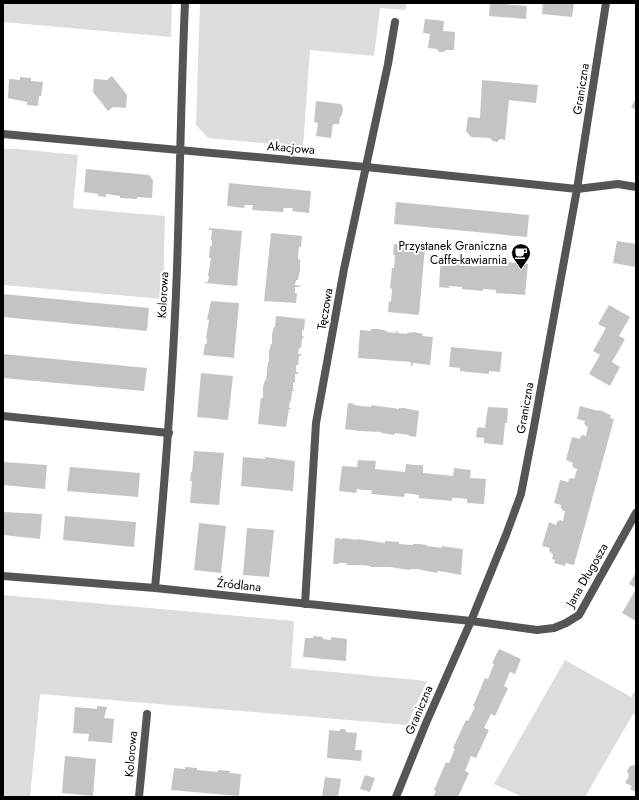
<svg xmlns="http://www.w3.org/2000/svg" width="639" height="800" viewBox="0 0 639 800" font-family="Jost,sans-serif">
<rect width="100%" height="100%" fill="#fff"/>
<path fill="#dcdcdc" d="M3,3h169l-1,34 -168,-15z
M200,3h206v7l-26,-2 -6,48 -64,-6 -7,97 -95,-9 -12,-13z
M3,149h14l61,6 -5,53 92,8 -2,83 -160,-14z
M3,595l291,26 -3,47 136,13 -20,44 -367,-31 -10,103h-27z
M565,660l66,37 5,-8v26l-3,-1 -48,83h-62l-29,-13z"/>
<path fill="#c4c4c4" d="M490,3l37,3 -1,13 -37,-3z
M543,3h31l-2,14 -30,-3z
M425,19l19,2 -1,10 12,1 -1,18h-8l-3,2h-4l-2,-3 -9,-1 2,-14 -7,-1z
M112,76l15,19 -1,13 -13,-1 -5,4 -15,-19 1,-13 13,1z
M20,77l11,1v3l12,1 -2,14h-2l-1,10 -11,-1v-3l-19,-4 1,-19 11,1z
M482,80l56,5 -2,18 -27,-3 -4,40 -5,-1 -3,3 -4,-1 -3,-3 -19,-1 -5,-6 2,-14 12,1z
M636,98v12l-5,-3z
M316,101l25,3 2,5 -1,6 -2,2 -1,7h-6l-2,14 -15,-2 2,-13 -4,-1z
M86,169l63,6 4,5 -1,18 -15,-1v2l-17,-1v-2l-14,-2v3l-8,-1v-2l-14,-2z
M229,183l82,8 -2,22 -17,-2 1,-3h-9l-1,4 -31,-2 1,-5h-8l-1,3 -17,-2z
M396,202l133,13 -2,22 -133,-13z
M209,228l33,3 -5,55 -32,-3v-1h3l1,-6h-1l3,-18h-2l1,-12h2v-6h-1l1,-10h-3z
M271,233l31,3 -1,11h-2l-1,7v5l2,1v10l-2,10h-2l-1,5 6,1 -1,1h-5v6h2l-1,10 -32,-2z
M617,241l19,3v23l-23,-4z
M394,244l31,3 -6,68 -31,-3 1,-11 2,1 1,-13 -2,-1 2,-20h2l1,-13h-2z
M441,256l87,8 -3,31 -29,-2v-3l-13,-1v2l-21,-2v-2l-13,-1v2l-10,-1z
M3,294l146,14 -2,23 -144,-14z
M211,301l28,2 -5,54 3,1 -34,-3 2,-11h2v-6h-1l3,-18 -2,-1z
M609,305l21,12 -11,19 6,3 -13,23 8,5 -10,19 -21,-12 11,-19 -7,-4 13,-23 -8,-4z
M276,316l29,3 -1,11h-2v6l2,1v1h-2l-1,10h-2l-1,6h3v2h-2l-1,9h-2v7h2v2h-3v9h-2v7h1l1,1h-3l-1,10h-1l-1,7h2v1h-2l-3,18 -28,-3 2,-19 1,-7h2v-11l2,-7h1l2,-18h1v-11l2,-7h1v-10l2,-7h1z
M371,329h8l8,2v1l9,1v-2h2l-1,2 10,1v-1l7,-1 9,2 -1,2 11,1 -3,28 -17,-2 -1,3h-1v-4l-53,-4 2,-28 11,1z
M451,347l51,5 -2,20 -11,-1v3l-29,-3v-3l-11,-1z
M3,354l144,14 -3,23 -141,-13z
M201,373l32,3 -5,44 -31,-3z
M348,403l6,1v1l17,2v-2l28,4v-1h5l15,3 -3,26 -7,-1v-1l-14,-2 -1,2 -6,-1 -7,-1v-1l-21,-1 -15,-2z
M580,406l18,5v-1l7,2v1l6,2 -1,3 4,1 -40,146 -8,-2 -1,3 -11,-3 1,-3 -3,-1 1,-5 -2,-1 -2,-3 1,-2 -8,-2 7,-24 7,3 1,-3 3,-2 3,1 2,-10h-2l-2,-3v-3l-7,-2 6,-23 8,2 1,-3 3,-1 2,1 2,-6 1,-4 -3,-1 -2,-3 1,-2 -7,-3 6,-23 8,2v-2l3,-2 3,1 1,-5 1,-4 -2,-1 -2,-3 1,-2 -8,-2z
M488,407l20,1 -1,15h-2l-2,22 -19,-2v-5l-8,-1 1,-8 2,-2 6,1z
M194,451l30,2 -5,52 -29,-2 2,-22h-2l1,-9h1z
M243,457l22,2v-2l30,4 -2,30 -52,-5z
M358,460l18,1 -1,8 30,3 1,-8 9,1h8v8l30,3 1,-8 17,2 -1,8 16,1 -2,25 -17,-1v-4l-8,-1h-7v3l-33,-3v-3l-14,-2 -1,4 -33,-3 1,-4h-8l-7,-1 -1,4 -17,-2 3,-25 15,1z
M3,462l44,3 -2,24 -42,-4z
M70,467l70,6 -2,24 -71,-6z
M3,512l39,2 -2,25 -37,-4z
M65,516l71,6 -2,25 -71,-7z
M199,523l27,3 -5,47 -27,-3z
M247,528l27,2 -5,47 -26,-2z
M335,538l8,1v-1l14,2v-1l28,4v-2l14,1v2l14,1v-1h7l7,1v1l15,2 -1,-2 22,3 -2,26 -16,-3 -7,-1 -1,2 -20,-4h-7l-1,1 -19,-3h-20v-1l-9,-1h-15l1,-2h-8l-1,1h-5z
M636,572v16l-7,-4z
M636,589v32l-14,-8z
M313,636l10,1v2l8,1v-3l16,2 -1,22 -43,-4 2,-19h8z
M499,649l22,10 -6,15 -5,-2 -6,14 4,2 -13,28 -4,-2 -7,14 5,2 -13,28 -5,-2 -6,15 4,2 -11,24h-25l3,-6 -2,-1 12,-28 3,1 6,-14 -2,-1 13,-28 2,1 7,-14 -2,-1 12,-28 3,1 6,-15 -2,-1z
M97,706l10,1 -3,11 10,1 -2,24 -24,-2 1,-7 -16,-1 2,-26 22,2z
M341,729h4l1,3 11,1 -2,17h7l-1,11 -34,-3 2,-28 10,1z
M65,756l31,3 -3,37 -31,-3z
M636,763v29l-6,-3 2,-3 -7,-3 4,-7 -2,-5 3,-5 5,-1z
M185,767l12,1v2l21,2v-2l12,1v2l11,1 -2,22 -68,-6 3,-22 11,1z
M365,775l10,3 -5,14 -10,-3z
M325,777l16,2 -3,18 -16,-1z"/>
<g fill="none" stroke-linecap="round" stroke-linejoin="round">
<path stroke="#555" stroke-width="8" d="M3,416l166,17"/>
<path stroke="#555" stroke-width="8" d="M3,134l363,33 211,22 41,-5 18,3
M3,576l152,12 316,33 66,9 17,-2 12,-5 13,-8 57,-102
M155,588c10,-106 18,-212 22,-319 3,-89 4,-177 8,-266
M305,604l11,-181 28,-154 44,-205 7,-42
M139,797l8,-83
M396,797l30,-74 45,-102 35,-86 15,-41 12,-62 44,-243 29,-186"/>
</g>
<defs>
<g id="cafe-pin" transform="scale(1)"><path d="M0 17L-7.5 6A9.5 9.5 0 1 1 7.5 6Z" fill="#000" stroke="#fff"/><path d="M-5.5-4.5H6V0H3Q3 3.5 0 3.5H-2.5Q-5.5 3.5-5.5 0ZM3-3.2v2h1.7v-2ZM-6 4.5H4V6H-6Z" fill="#fff"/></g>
</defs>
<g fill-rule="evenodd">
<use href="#cafe-pin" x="521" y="253"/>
</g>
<g text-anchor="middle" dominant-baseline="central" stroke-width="4" stroke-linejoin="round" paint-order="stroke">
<g font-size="12" fill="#000" stroke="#fff">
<text transform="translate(581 89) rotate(-81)">Graniczna</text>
<text transform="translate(291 148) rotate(5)">Akacjowa</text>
<text transform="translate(163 295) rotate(-87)">Kolorowa</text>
<text transform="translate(325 309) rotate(-80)">Tęczowa</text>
<text transform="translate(525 408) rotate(-80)">Graniczna</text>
<text transform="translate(587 575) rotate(-60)">Jana Długosza</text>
<text transform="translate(239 585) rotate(6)">Źródlana</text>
<text transform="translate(419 710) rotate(-67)">Graniczna</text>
<text transform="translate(131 754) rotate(-85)">Kolorowa</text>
</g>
<g font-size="12" fill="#000" stroke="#fff" text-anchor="end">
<text x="507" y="246">Przystanek Graniczna<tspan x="507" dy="14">Caffe-kawiarnia</tspan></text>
</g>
</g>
<rect width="639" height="800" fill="none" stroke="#000000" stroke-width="8"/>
</svg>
